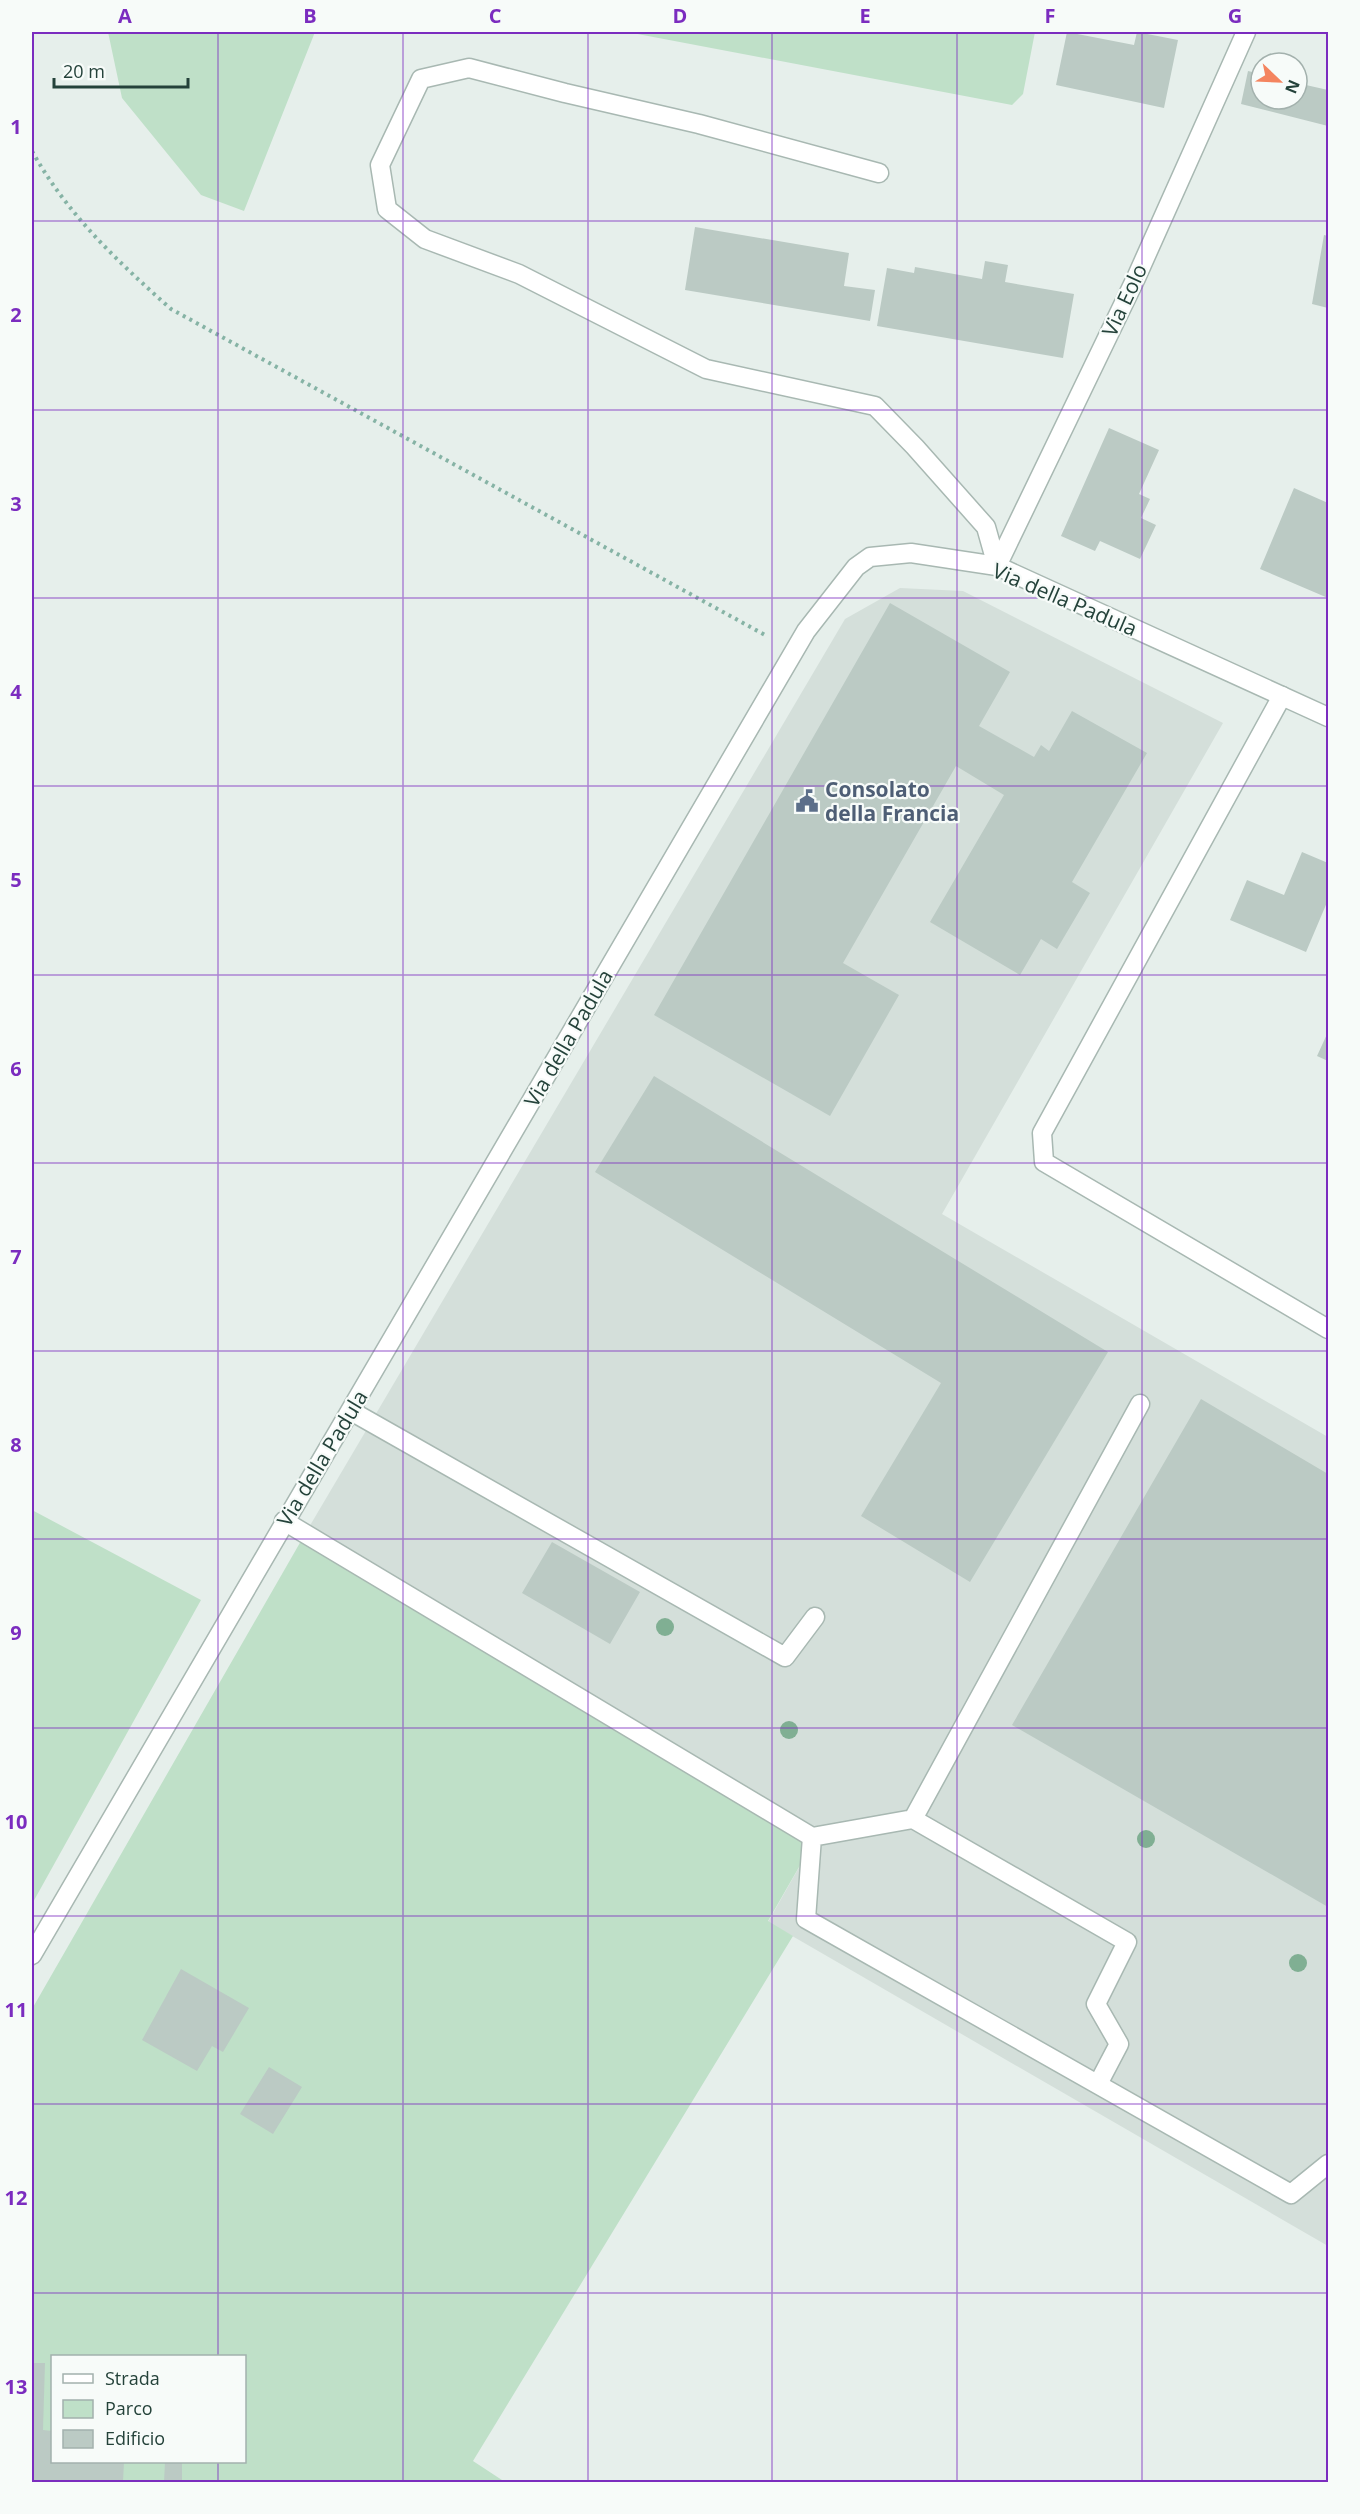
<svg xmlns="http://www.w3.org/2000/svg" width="1360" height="2514" viewBox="0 0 1360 2514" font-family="'Open Sans',sans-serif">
<rect width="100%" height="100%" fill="#e6efeb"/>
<path fill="#d4dfda" d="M900,588l63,3 260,132 -281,491 386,223v809l-560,-324 50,-88 -513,-300 540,-915z"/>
<path fill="#bfe0c8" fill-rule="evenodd" d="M108,32h207l-71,179 -43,-16 -79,-97z
M627,32h408l-12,62 -11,11z
M32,1510l169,90 -169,304z
M305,1534l513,300 -50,87 25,15 -320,525 32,21h-473v-473zM52,2356h192v106h-192z"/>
<path fill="#bbcac4" d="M1067,32l67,13 3,-13 41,8 -14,68 -108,-23z
M1248,71l13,3v25h36v-16l31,7v36l-87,-22z
M695,227l154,26 -5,33 31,4 -5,31 -185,-31z
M1324,235l4,1v72l-16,-4z
M985,261l23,4 -3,17 69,12 -11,64 -186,-32 10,-58 27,5 1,-6 67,12z
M1109,428l50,22 -20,44 11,5 -9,19 15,7 -16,34 -40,-18 -5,10 -34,-15z
M1294,488l34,15v95l-68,-29z
M890,603l120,69 -31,54 55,31 7,-12 8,6 23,-40 75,42 -75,129 18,11 -33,56 -16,-10 -21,36 -90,-53 74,-127 -48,-29 -113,197 56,32 -69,121 -176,-101z
M1302,852l26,11v37l-22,52 -76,-32 17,-40 37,15z
M1328,1032v29l-11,-5z
M654,1076l454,276 -138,230 -109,-66 80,-133 -346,-211z
M1201,1399l127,75v433l-316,-182z
M552,1542l88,50 -30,52 -88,-51z
M181,1969l68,39 -26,44 -11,-6 -15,25 -55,-31z
M269,2067l33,20 -29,47 -33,-20z
M32,2363h13l-2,67 9,1v31h72l-1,20 -91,-2z
M165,2462h17v20h-18z"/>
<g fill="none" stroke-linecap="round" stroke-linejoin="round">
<g stroke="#a8b8b2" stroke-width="21">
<path id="service" d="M879,173l-180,-49 -134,-31 -96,-25 -48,11 -41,86 7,44 38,30 94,35 187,95 169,37 40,41 71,80 11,39
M1282,696l-240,437 2,29 284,167
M351,1411l434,246 30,-40
M284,1521l528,316 101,-18 214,123 -31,62 23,40 -21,40
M913,1819l227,-415
M812,1837l-6,82 485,275 37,-30"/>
</g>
<g stroke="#a8b8b2" stroke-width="21">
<path id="minor" d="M997,566l139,-288 110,-246
M32,1955l774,-1324 50,-64 14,-10 41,-4 86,13 331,151"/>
</g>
<path stroke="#86b3a5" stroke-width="4" stroke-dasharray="3 4.5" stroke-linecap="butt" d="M32,151c35,63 85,110 139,158l594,326"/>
<use href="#service" stroke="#fff" stroke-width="18"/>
<use href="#minor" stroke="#fff" stroke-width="18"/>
</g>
<g fill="#80af93">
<circle cx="665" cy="1627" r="9"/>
<circle cx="789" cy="1730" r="9"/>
<circle cx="1146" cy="1839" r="9"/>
<circle cx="1298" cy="1963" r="9"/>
</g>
<path fill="none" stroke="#7b2cbf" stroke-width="1.5" stroke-opacity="0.55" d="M218,32v2324M403,32v2450M588,32v2450M772,32v2450M957,32v2450M1142,32v2450M32,221h1296M32,410h1296M32,598h1296M32,786h1296M32,975h1296M32,1163h1296M32,1351h1296M32,1539h1296M32,1728h1296M32,1916h1296M32,2104h1296M32,2293h1296M218,2462v20"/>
<defs>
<g id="civic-bare" transform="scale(1.8)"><path d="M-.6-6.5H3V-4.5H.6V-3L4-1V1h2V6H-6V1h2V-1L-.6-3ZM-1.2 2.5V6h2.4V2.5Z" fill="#5c6f8a" stroke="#f7fbf9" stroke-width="2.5" paint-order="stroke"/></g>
</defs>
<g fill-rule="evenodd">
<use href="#civic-bare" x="807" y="801"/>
</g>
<g text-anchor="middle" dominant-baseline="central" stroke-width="4.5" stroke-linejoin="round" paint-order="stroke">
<g font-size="21" fill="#24423a" stroke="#f7fbf9">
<text transform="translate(1124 300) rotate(-65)">Via Eolo</text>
<text transform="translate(1065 599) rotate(23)">Via della Padula</text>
<text transform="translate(568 1038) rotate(-60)">Via della Padula</text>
<text transform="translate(322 1458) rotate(-59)">Via della Padula</text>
</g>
<g font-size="21" font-weight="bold" fill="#4e5e75" stroke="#f7fbf9" text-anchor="start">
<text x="825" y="789">Consolato<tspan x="825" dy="24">della Francia</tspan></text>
</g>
</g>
<rect width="1360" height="2514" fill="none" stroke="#f7fbf9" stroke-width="66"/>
<rect x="51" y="2355" width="195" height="108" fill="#f7fbf9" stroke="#a3b1ad" stroke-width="1.5"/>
<rect x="63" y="2374" width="30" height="9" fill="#ffffff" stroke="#a3b1ad" stroke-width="1.5"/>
<text x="105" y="2385" font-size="18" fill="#24423a">Strada</text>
<rect x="63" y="2400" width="30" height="18" fill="#bfe0c8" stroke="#a3b1ad" stroke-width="1.5"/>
<text x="105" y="2415" font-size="18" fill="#24423a">Parco</text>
<rect x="63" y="2430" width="30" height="18" fill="#bbcac4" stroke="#a3b1ad" stroke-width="1.5"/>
<text x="105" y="2445" font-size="18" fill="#24423a">Edificio</text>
<g transform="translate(1279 81) rotate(113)"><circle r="28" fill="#f7fbf9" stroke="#a3b1ad" stroke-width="1.5"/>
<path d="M0-4.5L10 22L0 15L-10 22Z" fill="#f4845f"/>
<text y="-9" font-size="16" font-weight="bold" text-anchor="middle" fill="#24423a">N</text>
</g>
<path d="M54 78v9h134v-9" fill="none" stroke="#24423a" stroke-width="3"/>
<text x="63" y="78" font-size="18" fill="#24423a" stroke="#f7fbf9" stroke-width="4.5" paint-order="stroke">20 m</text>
<rect x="33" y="33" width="1294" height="2448" fill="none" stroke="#7b2cbf" stroke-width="2"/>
<g font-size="20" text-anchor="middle" font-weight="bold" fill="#7b2cbf">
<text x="125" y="23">A</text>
<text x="310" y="23">B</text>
<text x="495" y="23">C</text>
<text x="680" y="23">D</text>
<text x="865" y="23">E</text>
<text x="1050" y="23">F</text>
<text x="1235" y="23">G</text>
<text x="16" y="134">1</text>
<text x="16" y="322">2</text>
<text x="16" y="511">3</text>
<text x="16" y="699">4</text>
<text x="16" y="887">5</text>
<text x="16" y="1076">6</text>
<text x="16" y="1264">7</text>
<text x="16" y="1452">8</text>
<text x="16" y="1640">9</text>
<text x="16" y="1829">10</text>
<text x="16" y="2017">11</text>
<text x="16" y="2205">12</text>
<text x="16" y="2394">13</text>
</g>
</svg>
